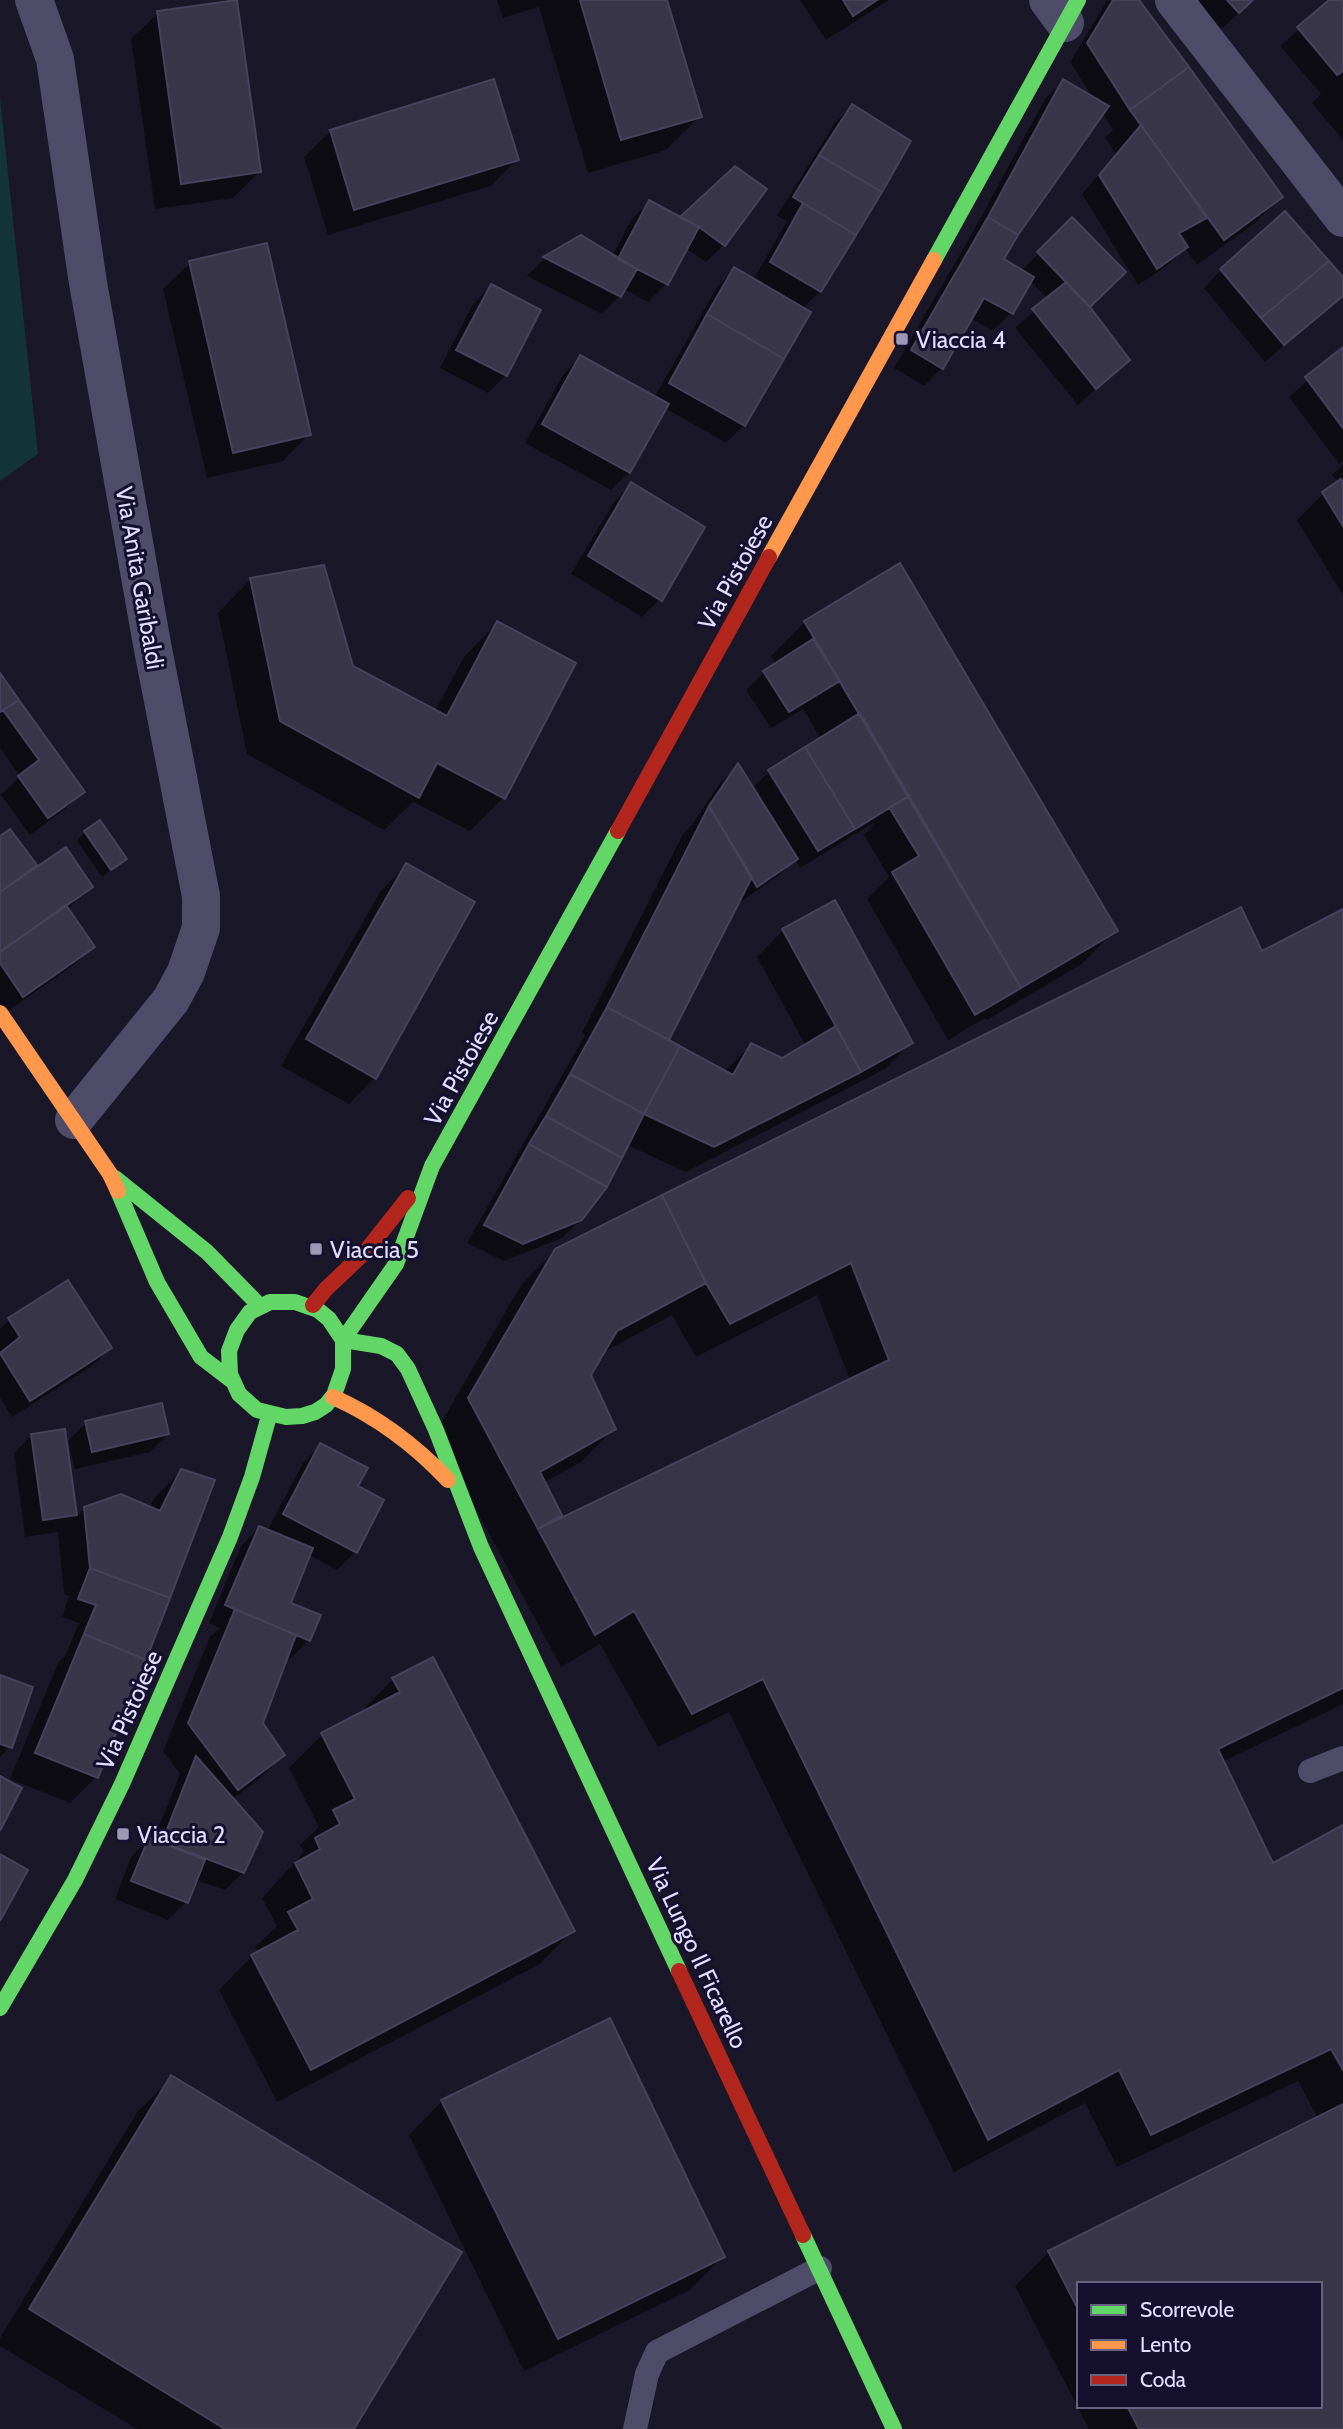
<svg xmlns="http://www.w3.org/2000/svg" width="1343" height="2429" viewBox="0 0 1343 2429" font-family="Cabin,sans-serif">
<rect width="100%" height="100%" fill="#1a1728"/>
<path fill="#133438" d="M0,98l38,356 -38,27z"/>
<path fill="#0007" fill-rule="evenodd" d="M497,0h169l34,116 -34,34 -78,23 -49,-166 -36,11z
M800,0h89l-63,40z
M1136,0l145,197 -26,26 -58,42 -12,-17 -17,17 -30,20 -56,-91 34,-40 -11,-16 8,-8 -11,-18 -85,122 -16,26 20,11 51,-51 16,87 40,53 -50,45 -63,-77 33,-29 -18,-18 -19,32 -18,18 -22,-13 -29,50 -18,18 -30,-18 76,-131 75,-138 18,-18 31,19 -24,-38 37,-61z
M1194,0h59l-33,30z
M1332,0h11v140l-31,-37 9,-9 -41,-48z
M158,13l101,159 -26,26 -78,11 -24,-170z
M852,106l-32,185 -18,18 -58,116 -18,18 -61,-35 -36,64 -18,18 -86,-47 38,-68 17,-18 74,41 63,-111 18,-18 18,11 34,-59 -10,-5 57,-92z
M331,131l186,28 -26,27 -163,49 -24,-78z
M735,168l-11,77 -18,17 -21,-14 -19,36 -18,18 -24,-13 -4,7 -18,18 -75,-38 17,-17 37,-22 31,20 19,-37 18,-18 32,17z
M190,263l119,171 -26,27 -76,17 -44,-189z
M1221,270l122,10v14l-78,68 -61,-74z
M491,286l47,25 -32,64 -18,18 -48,-25 33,-64z
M1343,349v112l-4,3 -50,-67z
M1343,464v131l-46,-75 26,-26 16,-11 -7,-8z
M631,484l29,115 -18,18 -71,-43 43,-72z
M251,579l101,88 83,44 29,-54 33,-34 6,175 -33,33 -57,-29 -29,28 -137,-76 -29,-141z
M805,622l310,308 -33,34 -95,56 -2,-2 -37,22 -81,-141 22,-22 -25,-42 11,-13 -75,46 -5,-8 -17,16 -39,27 -1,-2 -72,140 59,30 26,-26 31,15 24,-14 -49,-89 26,-27 128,112 -26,27 -199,103 -59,-27 -46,74 -19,19 -58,23 -37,-18 118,-208 -3,-2 101,-199 8,-8 29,-43 18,-17 14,22 17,-16 52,-33 -18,-30 -32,19 -25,-38 18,-18 12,-8 -5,-8z
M0,676l82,116 -17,17 -35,26 -29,-40 19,-19 -20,-28z
M10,832l26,36 55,18 -24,23 26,38 -18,17 -70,49 -5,-7v-167z
M85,832l40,27 -23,18 -25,-36z
M406,865l-31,212 -26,27 -68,-38 99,-174z
M1343,911v793l-121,58 51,103 70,-38v602h-254l-74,-143 34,-34 269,-134 -20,-37 -181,86 -32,-64 -131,69 -225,-460 -71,35 -58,-103 -39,23 -126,-234 86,-148 35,-35 705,-297zM817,1295l33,85 -289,138 -18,-35 38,-21 33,-33 -25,-54 13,-22 70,-38 24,42zM1079,2284h241v122h-241z
M9,1320l101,28 -18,18 -80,51 -12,-19v-69z
M86,1423l82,11 -18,18 -75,17 -7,-28z
M64,1431l11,87 10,-10h64l6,-11 26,-26 -85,306 -26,26 -60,-24 48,-116 8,-9 13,-31 -17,-6 7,-21 -5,-2 -6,-62 -33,5 -11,-84 18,-18z
M321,1445l35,42 -1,65 -18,18 -28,-15 -21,49 21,36 -18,18 -5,-2 -25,67 22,32 -26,26 -25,18 11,73 -18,18 -30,-10 -9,22 -18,18 -53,-21 16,-42 18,-18 4,2 27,-67 -17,-23 47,-114 10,-9 -11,-5 32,-77 18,-18 8,3 36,-68z
M0,1677l10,70 -10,10z
M393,1679l180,251 -33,34 -263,138 -58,-112 33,-34 7,-3 -4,-6 22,-21 -15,-28 42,-46 -4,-7 19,-18 -30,-59 33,-33 38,-20v-2z
M172,2078l180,351h-215l-137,-83v-8l138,-227z
M442,2101l281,155 -33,34 -166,81 -115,-236z"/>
<path fill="#3a3649" stroke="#47425b" stroke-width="2" d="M237,0l24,172 -80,12 -24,-173z
M580,0h87l35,117 -81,23z
M843,0h34l-24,16z
M1113,0h26l50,67 -59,43 -43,-67z
M1227,0h26l-14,13z
M1329,0h14v71l-6,4 -40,-48z
M1189,67l94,130 -59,43 -94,-130z
M494,79l25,81 -165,50 -24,-80z
M1063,79l46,27 -91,129 -30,-18z
M852,104l59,37 -29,51 -63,-37z
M1141,125l66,93 -28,15 9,14 -31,22 -58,-94z
M819,155l63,37 -26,43 -63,-38z
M735,166l32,23 -42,57 -26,-19 -19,-10z
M649,200l50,27 -31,58 -50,-26z
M803,203l53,32 -35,57 -51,-30z
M1285,211l44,50 -68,57 -41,-49z
M988,217l30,18 -14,24 30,18 -21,37 -29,-16 -41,71 -32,-19z
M1072,217l54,55 -36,35 -53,-55z
M581,235l56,34 -16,28 -78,-40z
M267,243l44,192 -78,18 -44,-192z
M1329,261l14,16v19l-59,49 -23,-27z
M734,267l77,45 -27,47 -77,-45z
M1066,282l24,25 40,53 -34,29 -64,-80z
M491,284l50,26 -34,66 -51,-26z
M707,314l77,45 -39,67 -76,-43z
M1343,347v81l-38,-51z
M580,355l89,49 -39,69 -88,-49z
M1341,479l2,3v44l-21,-34z
M631,482l74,45 -43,74 -74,-45z
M900,563l218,368 -97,57 -217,-367z
M324,565l29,101 94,50 50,-95 79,42 -71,136 -68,-36 -18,35 -139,-77 -30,-143z
M813,639l27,42 -51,31 -26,-41z
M0,673l19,27 -19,12z
M19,700l66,92 -37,26 -30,-42 21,-16 -36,-50z
M860,713l49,83 -54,33 -50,-82z
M805,747l50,82 -37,22 -50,-81z
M738,763l60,96 -41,28 -48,-81z
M909,796l112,192 -46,27 -83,-143 27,-16 -30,-49z
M709,806l43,71 -83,163 -62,-33z
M100,820l27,39 -16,11 -27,-39z
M10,829l27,36 -37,27v-56z
M66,847l27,40 -93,65v-60z
M406,863l69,39 -99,177 -70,-40z
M835,900l78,143 -52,29 -79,-143z
M66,905l29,42 -72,50 -23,-34v-11z
M1241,907l21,44 81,-42v779l-125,61 55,114 70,-38v245l-12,-21 -180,86 -32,-65 -131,70 -225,-461 -71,35 -58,-103 -39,24 -57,-106 351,-169 -38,-97 -121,61 -24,-41 -44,-88z
M607,1007l73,39 -36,68 -74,-40z
M836,1026l25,46 -147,75 -70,-33 36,-68 53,29 18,-32 31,15z
M570,1074l74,40 -22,44 -76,-42z
M546,1116l76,42 -15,29 -78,-43z
M529,1144l78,43 -25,33 -59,24 -39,-19z
M662,1195l44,88 -89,48 -26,44 25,54 -76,43 22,43 -24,14 -70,-131 87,-149z
M68,1280l44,68 -82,53 -30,-48 20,-16 -12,-19z
M162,1403l7,31 -77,18 -7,-31z
M65,1429l12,86 -34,5 -12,-86z
M320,1443l48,25 -10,18 26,14 -27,53 -74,-39z
M181,1469l34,11 -45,118 -80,-30 -6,-61 37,-13 39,17z
M259,1526l54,22 -22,55 30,12 -11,26 -85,-36z
M90,1568l80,30 -24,62 -62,-26 12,-29 -18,-6z
M235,1609l61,26 -33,88 22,32 -47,35 -50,-67z
M84,1634l62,26 -48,118 -63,-25z
M433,1657l142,274 -264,139 -60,-115 47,-25 -10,-18 25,-13 -18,-36 25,-14 -5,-11 25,-14 -7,-14 22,-11 -34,-66 79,-41 -8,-14z
M0,1675l33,12 -21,61 -12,-4z
M196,1756l67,76 -19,41 -82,-31z
M0,1776l22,12 -22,43z
M149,1837l56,23 -17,43 -57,-22z
M0,1854l28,16 -28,51z
M610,2018l115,239 -167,82 -117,-239z
M171,2075l291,177 -108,177h-129l-196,-120z
M1343,2104v325h-204l-12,-23h193v-122h-241v27l-31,-60z"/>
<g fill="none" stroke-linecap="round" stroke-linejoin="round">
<path stroke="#4e4c69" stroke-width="24" d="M1310,1771l33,-13
M635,2429l12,-55 10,-22 163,-84"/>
<path stroke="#4e4c69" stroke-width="38" d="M34,0l21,59 33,224 64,361 49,252v32l-15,44 -15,28 -97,120
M1048,0l17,23
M1174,0l169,218"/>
<path stroke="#63d668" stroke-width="16" d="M934,260l144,-260
M115,1178l92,74 53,54
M118,1191l39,91 44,75 30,23
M343,1340l-14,-21 -11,-9 -23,-8h-25l-20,10 -13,18 -8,21 1,23 9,20 18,16 29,7 16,-1 13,-4 11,-7 8,-10 9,-26v-29l53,-76 36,-98 186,-335
M343,1340l38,6 16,8 11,15 28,61 45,117 198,424
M0,2008l75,-128 47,-96 108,-247 22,-60 17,-61
M803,2235l91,194"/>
<path stroke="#ff974d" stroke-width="16" d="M769,557l165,-297
M0,1013l110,161 8,17
M333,1397c45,20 81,47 115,83"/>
<path stroke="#b3261e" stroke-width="16" d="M618,831l151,-274
M313,1305l13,-16 41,-39 41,-52
M679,1971l124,264"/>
</g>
<g fill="#9d98b4" stroke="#16102f" stroke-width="2.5">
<rect x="895" y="332" width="14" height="14" rx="3.5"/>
<rect x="309" y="1242" width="14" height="14" rx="3.5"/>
<rect x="116" y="1827" width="14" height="14" rx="3.5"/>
</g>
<g text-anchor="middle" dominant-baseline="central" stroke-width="6" stroke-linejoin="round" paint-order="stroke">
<g font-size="24" fill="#e3deff" stroke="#16102f" text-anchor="start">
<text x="916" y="339">Viaccia 4</text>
<text x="330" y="1249">Viaccia 5</text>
<text x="137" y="1834">Viaccia 2</text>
</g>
<g font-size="24" fill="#e3deff" stroke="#16102f">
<text transform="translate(735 572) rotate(-61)">Via Pistoiese</text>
<text transform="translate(140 578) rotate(80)">Via Anita Garibaldi</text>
<text transform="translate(461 1068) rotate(-61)">Via Pistoiese</text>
<text transform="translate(129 1710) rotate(-66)">Via Pistoiese</text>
<text transform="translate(697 1953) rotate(65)">Via Lungo Il Ficarello</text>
</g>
</g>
<rect x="1077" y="2282" width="245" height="126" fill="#16102f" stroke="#686282" stroke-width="2"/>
<rect x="1091" y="2305" width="35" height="10" fill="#63d668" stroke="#686282" stroke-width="2"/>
<text x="1140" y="2317" font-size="21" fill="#e3deff">Scorrevole</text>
<rect x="1091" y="2340" width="35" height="10" fill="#ff974d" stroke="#686282" stroke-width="2"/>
<text x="1140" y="2352" font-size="21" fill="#e3deff">Lento</text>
<rect x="1091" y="2375" width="35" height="10" fill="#b3261e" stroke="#686282" stroke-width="2"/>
<text x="1140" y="2387" font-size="21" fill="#e3deff">Coda</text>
</svg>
